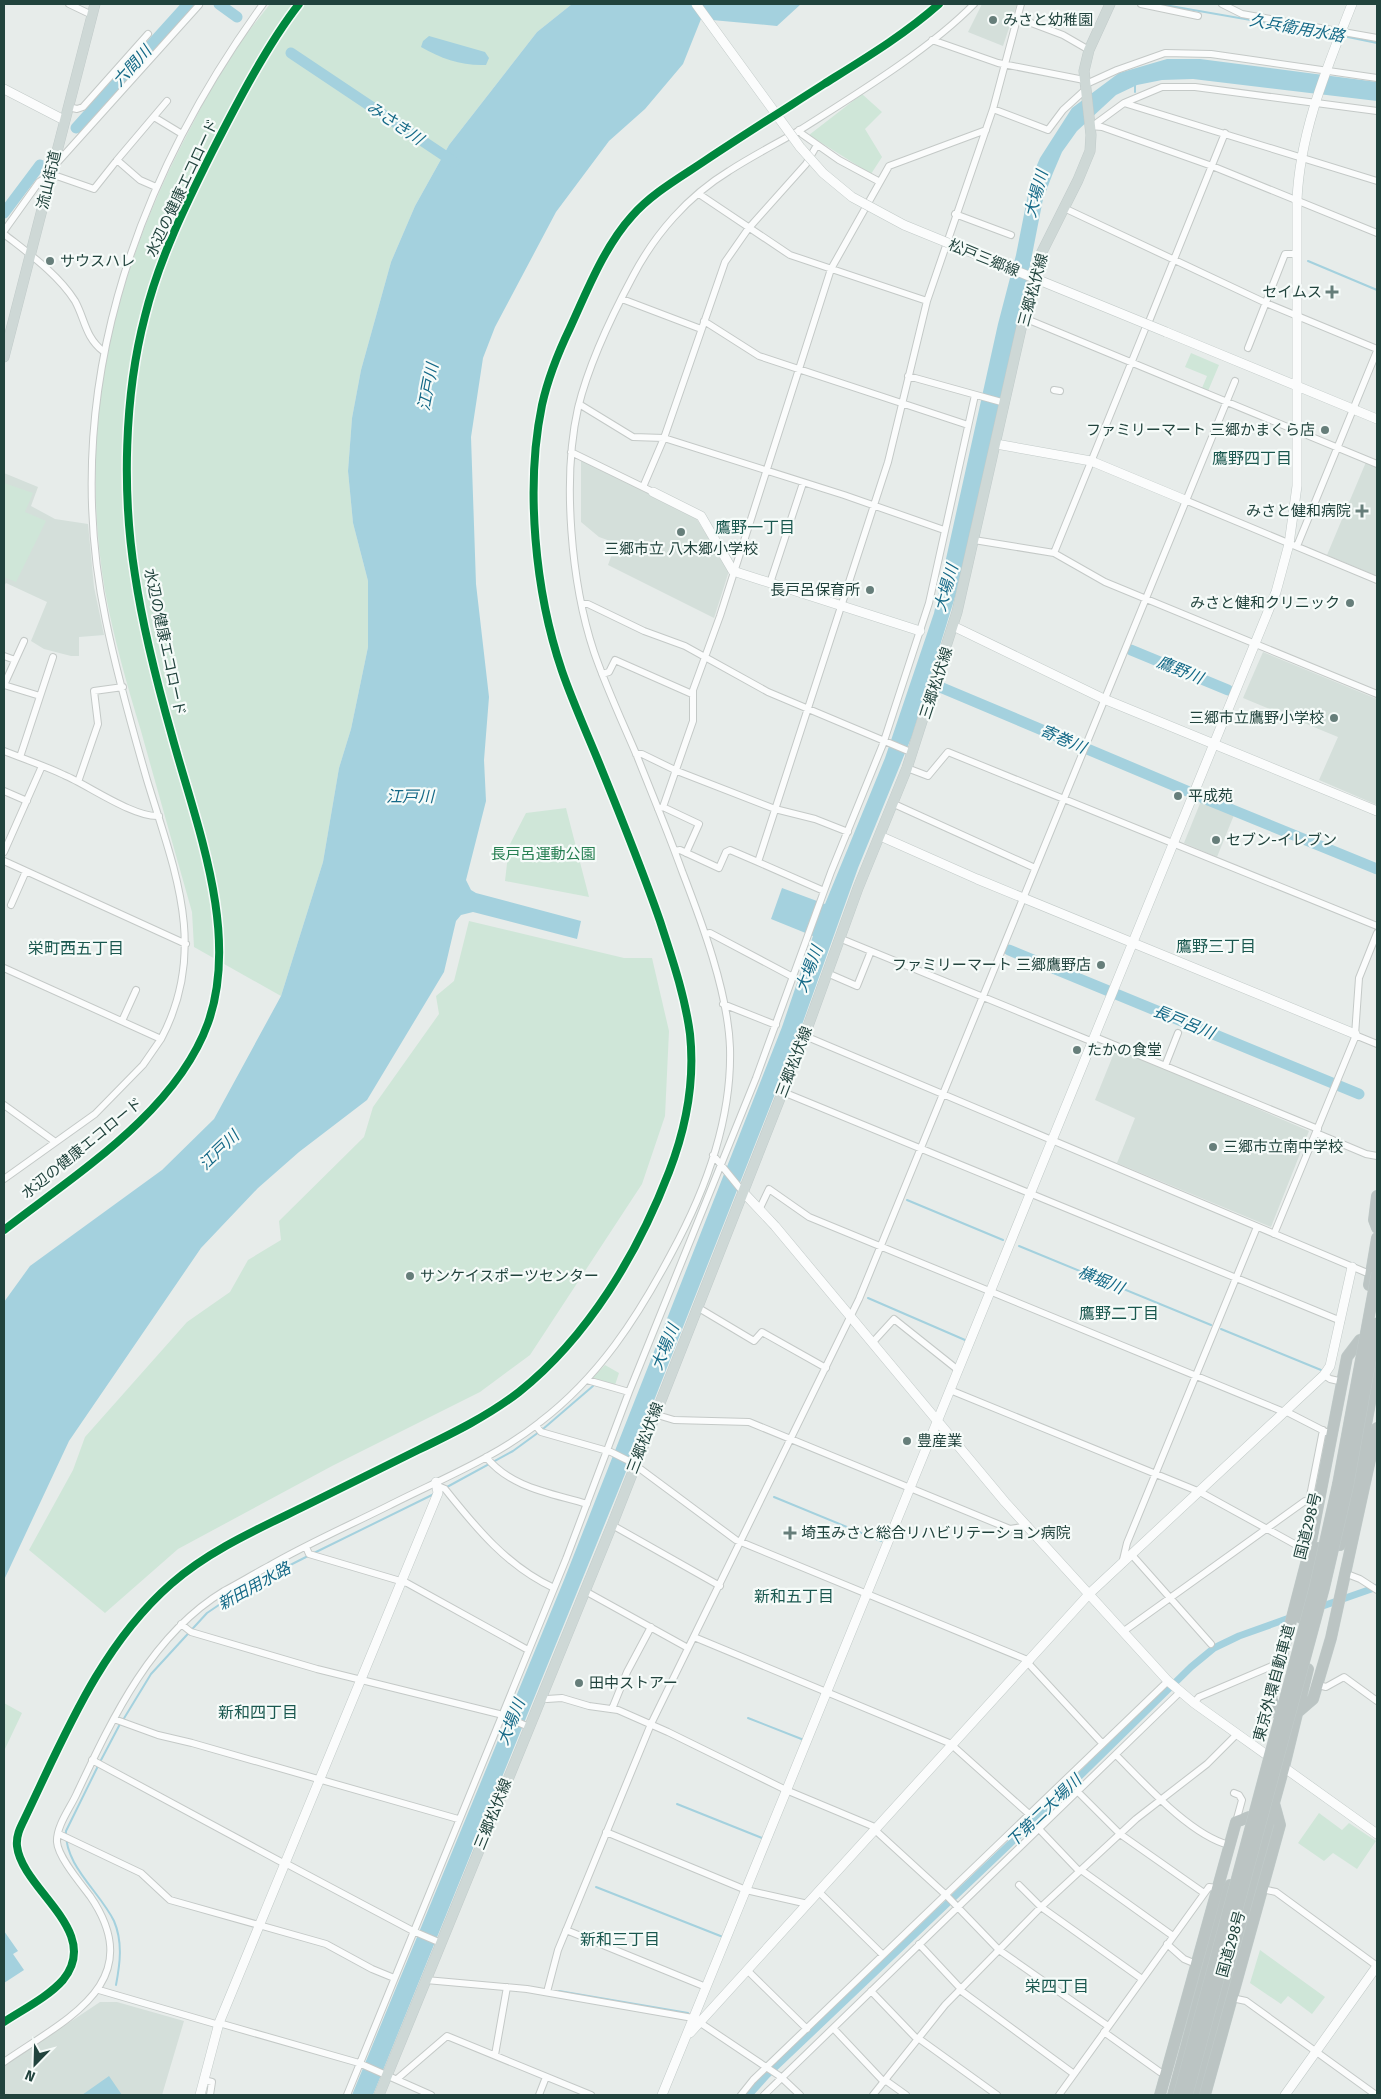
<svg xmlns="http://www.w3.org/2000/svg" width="1381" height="2099" viewBox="0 0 1381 2099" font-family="'Fira Sans','Noto Sans JP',sans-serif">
<rect width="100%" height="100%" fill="#e7ecea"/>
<path fill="#d4dfda" d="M982,4h35l-14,42 -35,-14z
M581,459l115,59 33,53 -15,47 -106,-53 8,-22 -17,-6 -18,-15z
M1366,462l11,5v109l-50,-21z
M4,473l34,14 -7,19 24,13 33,5 6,63 10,48 -25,2v19h-8l-27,-7 -13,-8 16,-39 -41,-19 -2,3z
M1263,652l114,47v106l-58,-25 19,-43 -95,-39z
M1201,801l33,14 -17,42 -33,-14z
M1116,1048l193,83 -38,96 -154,-64 18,-45 -40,-18z
M100,2002h17l67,19 -22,74h-158v-29z"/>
<path fill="#cfe6d8" d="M270,4h302l-35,28 -88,113 -34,61 -24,56 -30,108 -9,48 -4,53 5,52 15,58v66l-17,82 -12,39 -16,94 -42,134 -87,-49 -2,-35c-17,-60 -34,-120 -51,-181 -14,-46 -27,-92 -36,-140 -28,-167 8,-318 87,-466 12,-22 22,-47 37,-68 13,-18 27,-35 41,-53z
M862,94l20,18 -17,17 17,28 -11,17 -62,-39z
M1191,353l28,12 -11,26 -6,-3 5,-12 -22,-9z
M4,483l29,10 -8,19 21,9 -30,61 -12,-5z
M566,808l23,89 -84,-16 4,-35 17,-33z
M469,921l155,37h28l17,73 -4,85 -23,68 -112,171 -50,37 -148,74 -154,83 -73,64 -76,-63 44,-80 12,-33 102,-115 43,-30 18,-32 33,-20 -2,-19 85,-84 9,-30 66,-93 -3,-18 18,-15z
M605,1365l14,8 -4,12 -24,-6z
M4,1703l18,10 -18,38z
M1319,1813l23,17 7,-7 27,18 -19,28 -24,-16 -9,8 -26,-18z
M1260,1950l65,47 -13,17 -24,-18 -7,8 -31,-21z"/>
<path fill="#a4d1de" d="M572,4h229l-24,22 -76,-7 -18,45 -38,45 -36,32 -53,71 -61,115 -12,31 -12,79 5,147 13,113 -5,63 2,41 -20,79 5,10 5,3 105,28 -4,18 -104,-27 -12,3 -5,6 -12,51 -77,128 -68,52 -41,36 -57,60 -132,193 -65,139v-278l26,-36 132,-96 52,-51 67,-123 42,-134 16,-94 12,-39 17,-82v-66l-15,-58 -5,-52 4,-53 9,-48 30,-108 24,-56 34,-61 88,-113z
M429,36l56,16 4,6 -3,7c-24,1 -44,-6 -65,-18l2,-6z
M1167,59h33l177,23v19l-184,-22 -31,1 -25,5 -21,10 -39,36 -15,21 -9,21 -10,26 -19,97 -65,288 -47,152 -54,132 -59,165 -172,436 -254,626h-21l212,-515 218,-553 31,-91 -42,-17 11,-31 43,16 60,-146 49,-145 64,-289 18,-69 15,-76 9,-21 32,-50 47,-35z
M4,1931l14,20 -5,3 11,16 -20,13z
M109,2076l13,19h-40z"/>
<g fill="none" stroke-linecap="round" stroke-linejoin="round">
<path stroke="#a4d1de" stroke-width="2" d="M1159,4l177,31
M1343,36l34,7
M1135,84v8
M1308,261l69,29
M907,1200l96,40
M1019,1246l192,79
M868,1298l97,42
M1221,1329l100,41
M543,1429l50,-43
M447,1487l66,-36 26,-19
M774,1497l107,44
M314,1553l120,-59
M748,1718l56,22
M123,1720l28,-46 56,-61 34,-23 67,-34
M100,1762l20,-38
M98,1766l-32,65c-2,34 34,61 48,90 9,21 6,43 2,64
M677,1804l85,34
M596,1887l127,50
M559,1991l129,22"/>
<path stroke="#a4d1de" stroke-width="7" d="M1317,1608l60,-21
M749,2095l18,-20 266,-253 158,-155 23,-19 25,-12 53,-19"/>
<path stroke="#a4d1de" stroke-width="11" d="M219,4l18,13
M291,53l163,109
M76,128l112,-124
M4,213l36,-48
M1131,650l97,40
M940,687l247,104
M1203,798l174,71
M1009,950l350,144"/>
<g stroke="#c4c9c7" stroke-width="8">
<path id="street" d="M69,4l23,11
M1141,4l57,12
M1222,4l20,10 135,24
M1018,18l45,17 26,15
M932,40l66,23 86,17
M1084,85l33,-15 48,-17 46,1 166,24
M1124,103l253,78
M68,107l9,2 6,-2 65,-73
M993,109l55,21 15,-20 22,-20
M154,117l28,17
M1094,125l30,-22 38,-16h33l182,24
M1090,126l12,1 110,39 165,67
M799,130l3,4 37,26 41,22
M117,160l50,-59
M56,164l143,-159
M699,194l91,61 137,46
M1064,208l202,95 111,46
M955,214l56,21
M4,231l35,-49 12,-8 43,15 23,-29 23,20 16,7
M4,234c24,19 54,40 71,67 10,18 10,36 28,50
M622,299l79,30
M1024,318l353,146
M1150,319l75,-186
M704,321l55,35 209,69
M1248,348l37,-94h12
M908,376l97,27
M1054,390l6,1
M579,404l54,33 31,1 180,57 100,35
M571,452l82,40
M643,487l21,-49 61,-176 23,-33 58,-65 11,-19
M1185,500l192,80
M974,540l80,13 51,29 272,112
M1297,546l80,-195
M1054,553l91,-224
M770,583l33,-100
M582,604h6l56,27 41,15 83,46 145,61
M4,656l11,4
M602,674l7,-2 6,-12 77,34
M4,685l20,-44
M4,685l36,11
M4,751c20,8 41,15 60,24 24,10 70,43 95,41
M636,754h6l35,17 98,38 40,10 33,13
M20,757l33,-100
M907,768l21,8 20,-24 429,174
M78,782l20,-58 -4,-33 29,-4
M4,791l23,10
M894,804l141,64
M663,807l36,17 -13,29
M658,809l5,-2 30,-86v-31l27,-74 111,-347 58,-103 97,-36
M675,851l5,-1 39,18 7,-16 4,-2 28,12 130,-400 39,-161 66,-192 28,-105
M4,852l38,-86
M4,861l182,83
M758,862l66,29
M11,905l15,-34
M1377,933l-18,45 -4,57 22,9
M705,934l5,-1 83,44
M839,938l254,104
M4,968l157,71 -18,26 -48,49 -91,65
M827,973l30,13 14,-35
M723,1004l53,21
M122,1021l14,-31
M805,1036l567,239
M1095,1037l223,92
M161,1039c48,-90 13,-170 -14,-259 -15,-52 -30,-105 -41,-159 -47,-224 26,-436 157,-617
M1165,1066l13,-33
M783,1092l558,229
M4,1105l50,36
M1316,1133l50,21 11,2
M713,1155l30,37
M760,1208l9,-19 40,28 475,195
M1274,1234l82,-199
M697,1307l57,34 8,-9 64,36
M873,1342l21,-23 64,51
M1324,1375l6,4 13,3
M587,1380l42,12
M950,1390l250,102 109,60
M1285,1411l41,21
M654,1414l20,6 75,2 261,107 18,-3
M536,1426l5,6 70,20 20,10 105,78 294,121
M486,1457c25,31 65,36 101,47
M438,1486l7,3c31,39 63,78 109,99
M1309,1501l14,-71
M612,1525l108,61
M306,1547l3,7 98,29 121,67
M1132,1555l79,89
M1122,1564l5,-21 130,-316
M1347,1574l13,5 17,11
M585,1591l103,57
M181,1624l10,8 126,37 182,45 30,13
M1124,1631l181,-130h14
M694,1637l260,108
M1028,1663l74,80
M1318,1685l8,2 18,-10 33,24
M541,1696l6,3 15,-1 27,8 29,4 50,22 118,58 91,38
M1194,1703l5,-6 73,-31 6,2
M612,1709l15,-37 24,-45
M114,1719l44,16 34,8 266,76
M953,1746l76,68
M1116,1755c28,28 74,80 113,90
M92,1760l193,104
M1078,1792l42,42 84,59
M1234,1793l5,2 3,5 -6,22
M1039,1829l40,42
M875,1830l71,65 53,55 109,76
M606,1832l140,58 62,14
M59,1834l82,39 29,27 156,44 46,25 22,9
M285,1863l128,68 28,12
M1081,1870l92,66
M1019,1885l22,22 101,72
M1262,1889l14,3 101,74
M819,1892l64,63
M566,1930l140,57
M919,1944l42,45
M1167,1944l17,15 12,5
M748,1971l59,58
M426,1980l101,9 166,29 88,59 19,18
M99,1990l120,35
M960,1990l114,84
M871,1991l46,48
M547,1992l11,-42 93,-226 208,-425 376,-918
M1232,1998l14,3 130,94
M219,2023l140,40 72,32
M834,2029l50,53
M1104,2032l56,40 6,1
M918,2038l79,57
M495,2055l12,-68
M4,2062c60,-42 146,-79 86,-166 -9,-12 -32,-39 -33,-54 -1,-16 14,-35 20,-49 35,-74 74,-158 147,-202 15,-8 30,-17 45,-25 38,-22 79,-40 119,-60 51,-26 107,-48 152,-84 59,-45 97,-104 131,-168 34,-62 61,-134 59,-206 -2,-56 -28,-125 -48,-177 -14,-39 -30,-77 -45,-115 -15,-35 -31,-69 -43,-104 -23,-69 -32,-173 -16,-244 11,-45 33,-91 55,-132 22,-42 55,-80 96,-105 23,-15 47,-27 71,-41 55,-35 129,-80 174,-126
M397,2079l50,-43 144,59
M204,2080l8,2 -2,13
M885,2080l21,15
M347,2095l219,-536 63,-167 127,-314 75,-206 52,-128 46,-141 46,-208
M539,2095l7,-18
M741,2095l12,-15 415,-399
M764,2095l416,-403
M873,2095l72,-90 96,-98 95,-88 71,-55 30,-30
M1059,2095l150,-208 8,1"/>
</g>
<g stroke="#c2cac8" stroke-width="10">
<path id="secondary" d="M4,89l60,31
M1166,332l211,87
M996,444l95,17 94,39
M653,492l48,24 32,55 187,60
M953,626l151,73 273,112
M880,836l97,43 378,155
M743,1192l32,34 230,276 163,179 26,22 183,131
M690,2033l400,-440 234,-218 6,-9 22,-99
M200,2095l19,-72 219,-530 -2,-11
M662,2095l614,-1503 13,-48 8,-58v-286c3,-69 30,-132 55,-196
M1285,2095l92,-129"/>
</g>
<g stroke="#c1cbca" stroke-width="11">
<path id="primary" d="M4,357l91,-353
M379,2095l233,-570 191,-485 55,-152 49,-120 50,-156 76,-336 8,-22 37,-74 12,-29 1,-16 -7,-64 5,-21 21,-46"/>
</g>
<g stroke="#c1cbca" stroke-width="12">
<path id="highway" d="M1377,1196l-3,24 3,8
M1369,1285l8,-47
M1340,1545l15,-60 22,-120
M1301,1618l17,-70
M1298,1712l15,-13 18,-61 46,-210
M1277,1713l-6,-15 38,-146 38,-195 13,-17
M1160,2095l76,-273 13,-5
M1173,2095l57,-210
M1193,2095l91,-328 24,-98
M1205,2095l75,-270 -6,-22"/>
</g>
<use href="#street" stroke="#fbfcfc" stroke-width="6"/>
<use href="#secondary" stroke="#fbfcfc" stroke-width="9"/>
<use href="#primary" stroke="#ced8d6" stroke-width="10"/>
<use href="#highway" stroke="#bbc4c3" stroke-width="11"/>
<g stroke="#c2cac8" stroke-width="10" stroke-linecap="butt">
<path id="secondary-bridge" d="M696,4l104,143 23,26 29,24 52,28 262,107"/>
</g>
<g stroke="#c1cbca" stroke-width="12" stroke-linecap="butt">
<path id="highway-bridge" d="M1179,2095l136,-508 23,-103 39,-211
M1187,2095l137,-507 24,-103 29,-162"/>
</g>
<use href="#secondary-bridge" stroke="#fbfcfc" stroke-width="9"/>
<use href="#highway-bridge" stroke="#bbc4c3" stroke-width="11"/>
<g stroke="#f6fbf9" stroke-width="11">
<path id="cycleway" d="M4,1230c72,-56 172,-118 204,-207 32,-90 -12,-199 -36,-287 -15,-53 -29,-107 -37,-161 -13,-81 -11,-179 10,-259 14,-57 41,-112 67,-164 24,-47 55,-107 87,-148
M4,2022c18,-12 44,-25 59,-42 40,-49 -41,-90 -46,-134 -1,-10 3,-18 7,-26 40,-83 76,-174 147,-236 41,-36 94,-58 142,-82 35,-17 70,-35 105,-52 35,-17 70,-34 101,-58 69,-55 119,-139 150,-220 17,-44 26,-91 21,-138 -5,-38 -18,-76 -30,-113 -19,-55 -41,-109 -63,-163 -12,-29 -25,-58 -35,-87 -27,-79 -37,-184 -20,-266 6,-27 16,-52 28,-77 17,-37 34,-81 62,-112 20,-23 49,-39 74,-56 39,-26 79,-51 118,-76 40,-25 80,-49 115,-80"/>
</g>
<use href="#cycleway" stroke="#00873e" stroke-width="8"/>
</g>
<g fill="#667e7a" stroke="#f6fbf9" stroke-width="2">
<circle cx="993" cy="20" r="5"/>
<circle cx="50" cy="261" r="5"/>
<path d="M1329.5 284.5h5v5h5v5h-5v5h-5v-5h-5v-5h5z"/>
<circle cx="1325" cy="430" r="5"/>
<path d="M1359.5 503.5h5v5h5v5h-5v5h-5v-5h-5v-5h5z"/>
<circle cx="681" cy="532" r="5"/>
<circle cx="870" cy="590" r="5"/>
<circle cx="1350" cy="603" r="5"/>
<circle cx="1334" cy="718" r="5"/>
<circle cx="1178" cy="796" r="5"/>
<circle cx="1216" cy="840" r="5"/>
<circle cx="1101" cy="965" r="5"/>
<circle cx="1077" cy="1050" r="5"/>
<circle cx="1213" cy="1147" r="5"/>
<circle cx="410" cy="1276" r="5"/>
<circle cx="907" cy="1441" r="5"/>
<path d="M787.5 1525.5h5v5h5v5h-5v5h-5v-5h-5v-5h5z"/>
<circle cx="579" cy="1683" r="5"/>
</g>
<g text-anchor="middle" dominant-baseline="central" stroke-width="4.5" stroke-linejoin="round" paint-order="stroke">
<g font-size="15" fill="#21433d" stroke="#f6fbf9" text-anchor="start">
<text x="1003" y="20">みさと幼稚園</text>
<text x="60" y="261">サウスハレ</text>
<text x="1322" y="292" text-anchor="end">セイムス</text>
<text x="1315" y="430" text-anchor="end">ファミリーマート 三郷かまくら店</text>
<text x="1351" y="511" text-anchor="end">みさと健和病院</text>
<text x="681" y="549" text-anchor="middle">三郷市立 八木郷小学校</text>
<text x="860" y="590" text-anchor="end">長戸呂保育所</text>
<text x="1340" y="603" text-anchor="end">みさと健和クリニック</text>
<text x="1324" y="718" text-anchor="end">三郷市立鷹野小学校</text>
<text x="1188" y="796">平成苑</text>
<text x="1226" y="840">セブン-イレブン</text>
<text x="1091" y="965" text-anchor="end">ファミリーマート 三郷鷹野店</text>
<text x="1087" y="1050">たかの食堂</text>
<text x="1223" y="1147">三郷市立南中学校</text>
<text x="420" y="1276">サンケイスポーツセンター</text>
<text x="917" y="1441">豊産業</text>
<text x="801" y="1533">埼玉みさと総合リハビリテーション病院</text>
<text x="589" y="1683">田中ストアー</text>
</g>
<g font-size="15" fill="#21433d" stroke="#f6fbf9">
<text transform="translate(49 180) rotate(-77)">流山街道</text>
<text transform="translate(182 188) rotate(-65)">水辺の健康エコロード</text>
<text transform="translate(984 258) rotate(22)">松戸三郷線</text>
<text transform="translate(1033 290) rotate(-75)">三郷松伏線</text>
<text transform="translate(165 642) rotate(78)">水辺の健康エコロード</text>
<text transform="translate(936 683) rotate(-72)">三郷松伏線</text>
<text transform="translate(794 1062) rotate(-69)">三郷松伏線</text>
<text transform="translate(82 1148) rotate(-39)">水辺の健康エコロード</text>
<text transform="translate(645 1438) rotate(-69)">三郷松伏線</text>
<text transform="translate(1308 1526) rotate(-76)">国道298号</text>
<text transform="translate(1274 1683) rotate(-75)">東京外環自動車道</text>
<text transform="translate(493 1814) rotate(-68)">三郷松伏線</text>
<text transform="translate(1231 1944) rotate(-74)">国道298号</text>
</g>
<g font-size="15" fill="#267f51" stroke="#f6fbf9">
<text x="543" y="854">長戸呂運動公園</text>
</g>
<g font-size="16" font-style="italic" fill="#146987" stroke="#f6fbf9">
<text transform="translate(1297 28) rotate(10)">久兵衛用水路</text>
<text transform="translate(132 66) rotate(-48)">六間川</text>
<text transform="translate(395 123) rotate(34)">みさき川</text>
<text transform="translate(1036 194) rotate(-75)">大場川</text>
<text transform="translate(428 387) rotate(-79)">江戸川</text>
<text transform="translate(946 588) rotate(-74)">大場川</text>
<text transform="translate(1180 670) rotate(22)">鷹野川</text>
<text transform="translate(1063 739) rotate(23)">寄巻川</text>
<text x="410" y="796">江戸川</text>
<text transform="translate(809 969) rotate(-69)">大場川</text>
<text transform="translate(1184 1022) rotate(22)">長戸呂川</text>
<text transform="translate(219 1150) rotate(-44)">江戸川</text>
<text transform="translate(1101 1280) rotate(22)">横堀川</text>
<text transform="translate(665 1347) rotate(-68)">大場川</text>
<text transform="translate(254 1586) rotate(-29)">新田用水路</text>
<text transform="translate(511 1722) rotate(-68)">大場川</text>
<text transform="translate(1044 1811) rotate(-44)">下第二大場川</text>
</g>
<g font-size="16" fill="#1a584f" stroke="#f6fbf9">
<text x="1252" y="458">鷹野四丁目</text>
<text x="755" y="527">鷹野一丁目</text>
<text x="1216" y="946">鷹野三丁目</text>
<text x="76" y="948">栄町西五丁目</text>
<text x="1119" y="1313">鷹野二丁目</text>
<text x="794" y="1596">新和五丁目</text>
<text x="258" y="1712">新和四丁目</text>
<text x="620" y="1939">新和三丁目</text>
<text x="1057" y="1986">栄四丁目</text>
</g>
</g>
<rect width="1381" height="2099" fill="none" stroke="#21433d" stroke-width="10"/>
<g transform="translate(35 2064) rotate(203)" stroke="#f6fbf9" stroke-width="4" paint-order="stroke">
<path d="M0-4L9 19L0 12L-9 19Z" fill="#21433d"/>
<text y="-8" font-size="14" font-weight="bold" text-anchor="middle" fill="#21433d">N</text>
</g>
</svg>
